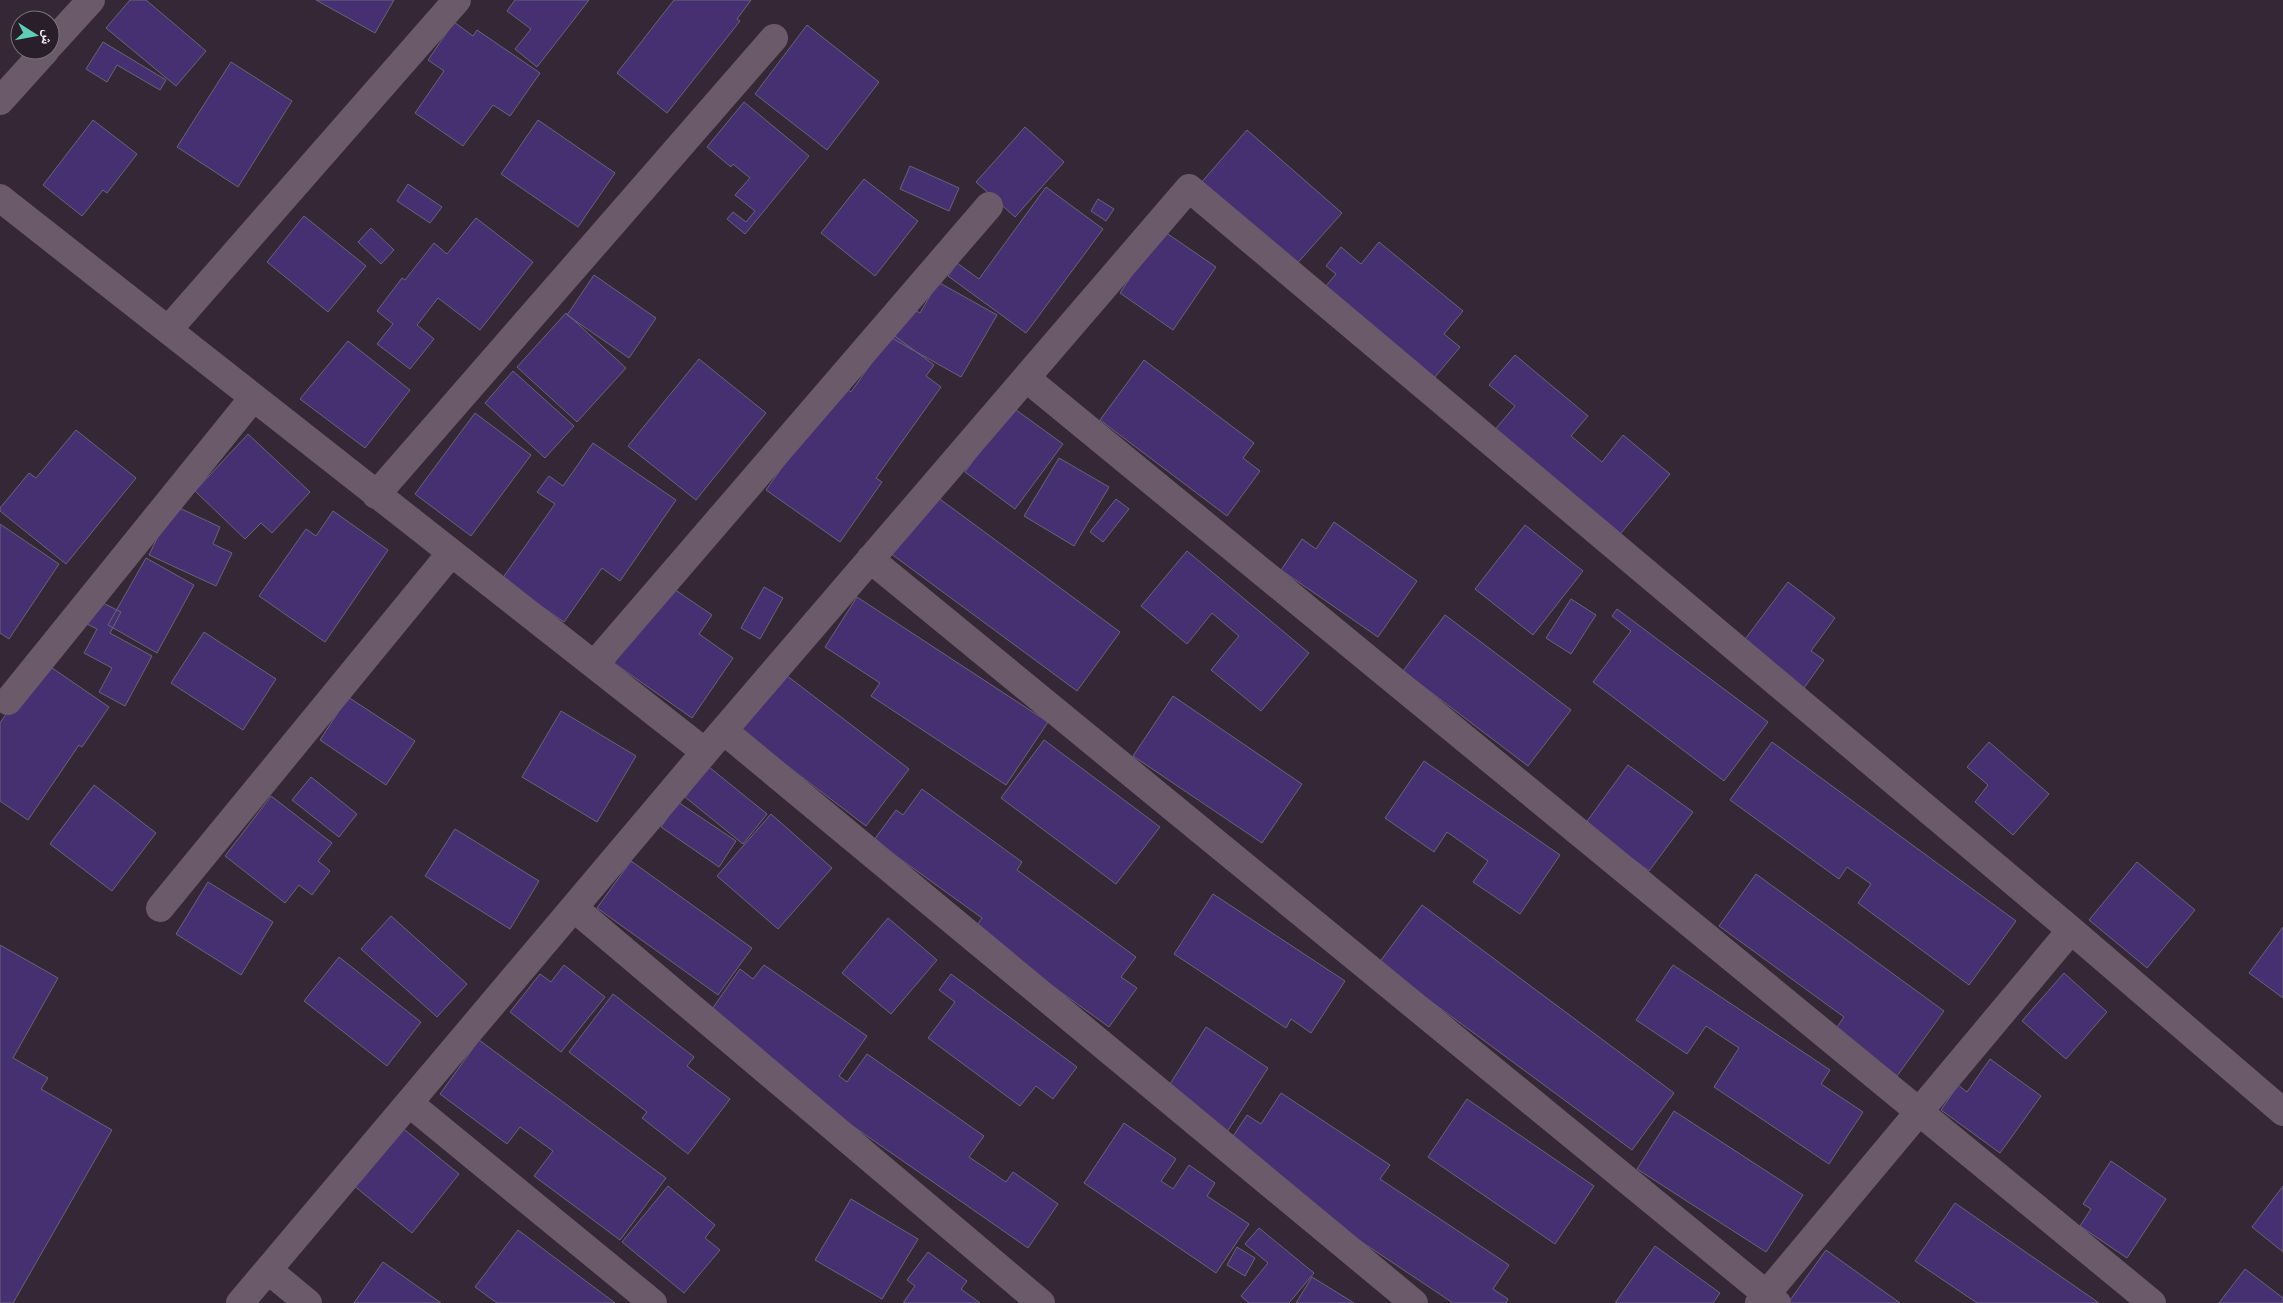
<svg xmlns="http://www.w3.org/2000/svg" width="2283" height="1303" viewBox="0 0 2283 1303" font-family="'Alegreya Sans','Noto Naskh Arabic',sans-serif">
<rect width="100%" height="100%" fill="#352735"/>
<path fill="#473072" stroke="#696477" d="M130,0h16l60,51 -30,35 -70,-58z
M316,0h78l-19,33z
M515,0h74l-52,67 -22,-18 16,-20 -24,-18z
M674,0h77l-14,19 3,2 -73,92 -50,-40z
M454,22l19,14 4,-6 63,43 -30,43 -17,-11 -30,41 -48,-33 29,-42 -16,-11z
M807,25l72,57 -52,68 -72,-56z
M103,42l63,38 -6,10 -43,-25 -10,17 -21,-13z
M231,62l61,39 -54,86 -61,-40z
M744,102l65,54 -64,78 -18,-15 6,-7 13,10 9,-11 -20,-16 15,-17 -17,-14 -2,3 -24,-20z
M93,120l44,34 -30,39 -4,-3 -21,26 -39,-31z
M538,120l77,53 -37,54 -77,-53z
M1025,127l39,35 -49,55 -39,-35z
M1247,130l95,83 -48,54 -94,-83z
M910,166l49,22 -10,23 -49,-22z
M864,179l54,42 -43,55 -54,-43z
M408,184l34,23 -12,16 -33,-22z
M1046,187l57,42 -77,104 -78,-57 9,-13 22,16z
M1098,199l16,10 -8,12 -15,-10z
M304,216l62,50 -38,46 -61,-50z
M476,218l57,44 -53,68 -42,-32 -21,27 17,14 -24,30 -33,-25 16,-20 -16,-13 25,-33 3,2 29,-37 13,11z
M371,228l23,22 -13,14 -23,-22z
M1162,230l54,37 -43,63 -53,-37z
M1379,242l84,69 -19,23 16,13 -30,36 -110,-90 16,-19 -10,-8 15,-19 20,17z
M594,275l62,43 -27,40 -62,-43z
M938,282l59,33 -36,62 -73,-41 18,-31 14,8z
M566,313l60,55 -49,54 -60,-55z
M892,334l42,31 -8,11 15,11 -65,91 6,4 -42,60 -74,-52 75,-106 10,8z
M348,341l62,49 -45,58 -65,-49z
M1515,355l73,61 -17,20 31,26 21,-27 47,39 -53,64 -125,-105 23,-27 -26,-21z
M699,359l67,54 -70,87 -68,-54z
M1144,360l110,83 -11,15 17,13 -33,45 -127,-96z
M513,371l61,55 -29,32 -60,-55z
M1012,407l51,37 -48,65 -50,-37z
M475,413l56,42 -60,81 -56,-42z
M76,430l60,48 -70,86 -66,-53v-3l29,-35 7,5z
M248,434l62,58 -38,41 -11,-10 -16,16 -50,-48z
M593,443l83,57 -56,81 -18,-13 -38,54 -62,-43 53,-75 -18,-12 12,-16 14,10z
M1059,458l50,29 -35,59 -50,-30z
M933,494l187,138 -43,59 -187,-138z
M1116,499l13,10 -26,33 -13,-10z
M173,505l47,22 -7,17 19,9 -16,33 -67,-31z
M333,511l55,39 -63,92 -66,-46 47,-67 10,7z
M1334,522l83,59 -39,56 -97,-67 21,-31 14,10z
M0,524l59,40 -50,75 -9,-6z
M1525,525l58,46 -50,64 -58,-46z
M1187,551l122,102 -48,58 -50,-41 28,-34 -27,-23 -25,31 -46,-38z
M146,558l48,27 -37,68 -49,-28z
M1788,582l47,36 -24,33 13,9 -20,28 -61,-46z
M668,585l44,30 -13,19 34,24 -41,60 -78,-55z
M764,587l19,11 -23,41 -19,-11z
M857,597l191,125 -42,63 -135,-89 9,-13 -55,-36z
M1571,599l25,16 -25,39 -25,-16z
M99,601l22,11 -11,21 42,23 -27,50 -26,-14 13,-24 -28,-15 13,-24 -10,-5z
M1617,609l151,113 -44,59 -131,-99 38,-51 -19,-15z
M1445,615l126,95 -43,56 -125,-95z
M204,632l72,47 -33,51 -72,-47z
M42,661l67,46 -27,40 -3,-2 -51,75 -28,-19v-78z
M782,672l127,97 -43,57 -127,-97z
M1173,696l129,88 -40,59 -129,-87z
M348,697l67,44 -29,44 -66,-45z
M561,711l75,45 -39,66 -75,-45z
M1044,740l116,87 -44,57 -115,-86z
M1772,742l244,179 -47,64 -111,-82 13,-19 -24,-17 -8,12 -109,-79z
M1989,742l60,52 -36,41 -38,-33 13,-17 -21,-18z
M1424,761l136,94 -40,59 -47,-32 15,-21 -41,-29 -13,20 -49,-34z
M1628,765l65,47 -44,59 -64,-47z
M709,767l58,47 -24,30 -58,-47z
M311,777l46,37 -18,23 -47,-37z
M94,785l62,48 -44,58 -62,-47z
M922,789l100,73 -5,8 119,87 -15,20 16,11 -28,39 -135,-98 8,-11 -108,-78 22,-30 7,5z
M271,796l61,47 -14,18 12,10 -18,24 -13,-10 -14,18 -60,-47z
M678,802l58,39 -17,26 -58,-40z
M771,814l61,54 -54,61 -61,-53z
M455,829l84,52 -29,48 -85,-53z
M631,861l121,87 -34,47 -121,-87z
M2137,862l58,48 -48,58 -58,-48z
M1756,874l188,137 -47,65 -62,-46 9,-13 -125,-91z
M208,882l65,40 -32,53 -65,-41z
M1213,894l132,87 -34,52 -20,-14 -5,9 -112,-74z
M1422,905l252,188 -42,57 -253,-187z
M391,916l76,68 -30,33 -76,-68z
M888,918l49,42 -46,54 -49,-41z
M2283,927v71l-34,-25z
M0,945l58,33 -45,80 35,20 -7,11 71,41 -99,173h-13z
M339,957l82,65 -34,44 -83,-65z
M564,965l41,32 -44,55 -51,-40 30,-38 11,8z
M764,965l103,71 -28,40 8,6 20,-28 117,82 -15,21 37,25 7,-10 45,32 -30,44 -325,-226 37,-53 13,10z
M1673,965l157,105 -9,14 42,28 -34,52 -115,-77 25,-39 -33,-22 -19,28 -51,-34z
M2064,973l43,39 -41,47 -44,-38z
M951,974l126,93 -24,32 -17,-13 -16,20 -92,-68 27,-36 -16,-12z
M613,994l81,63 -7,9 43,33 -42,55 -46,-36 5,-6 -78,-60z
M1206,1027l62,41 -41,64 -62,-40z
M479,1040l187,138 -46,62 -86,-64 19,-25 -33,-24 -13,17 -67,-50z
M1990,1059l51,37 -41,57 -59,-43 17,-25 9,7z
M1281,1093l109,72 -10,14 129,86 -16,24 15,10 -2,4h-53l-229,-153 23,-35 14,9z
M1467,1099l127,87 -39,58 -127,-87z
M1674,1111l129,84 -37,57 -129,-83z
M1124,1123l52,36 -15,22 12,8 16,-24 26,18 -8,13 42,28 -33,49 -132,-90z
M400,1126l59,48 -47,59 -59,-48z
M2111,1161l55,38 -39,59 -47,-32 11,-17 -8,-5z
M668,1186l47,39 -10,13 15,12 -36,43 -62,-51z
M2283,1186v66l-31,-25z
M851,1199l67,40 -36,60 -67,-39z
M1955,1203l144,100h-122l-62,-42z
M1259,1228l55,45 -25,30h-40l-8,-7 27,-33 -23,-19z
M518,1230l97,73h-118l-22,-16z
M1655,1246l65,47 -7,10h-98z
M1237,1247l18,11 -10,18 -18,-11z
M1826,1250l74,53h-112z
M928,1252l39,29 -6,8 19,14h-77l12,-17 -8,-6z
M383,1262l58,41h-87z
M2245,1269l38,29v5h-64z
M1312,1277l42,26h-58z"/>
<g fill="none" stroke-linecap="round" stroke-linejoin="round">
<path stroke="#6b5b6a" stroke-width="28" d="M50,45l41,-45
M0,101l46,-51
M0,198l705,554
M168,330l289,-330
M1026,378l1126,925
M376,495l398,-457
M870,559l907,744
M594,665l395,-459
M8,701l245,-303
M724,731l690,572
M160,908l291,-355
M574,908l467,395
M409,1103l244,200
M268,1270l40,33
M240,1303l465,-551 484,-564 882,742 212,182
M1759,1303l312,-373"/>
</g>
<g transform="translate(35 35) rotate(101)"><circle r="24" fill="#2a1e2b" stroke="#7d727d"/>
<path d="M0-4L9 19L0 12L-9 19Z" fill="#5eceb8"/>
<text y="-8" font-size="14" font-weight="bold" text-anchor="middle" fill="#f9f0f9">ش</text>
</g>
</svg>
